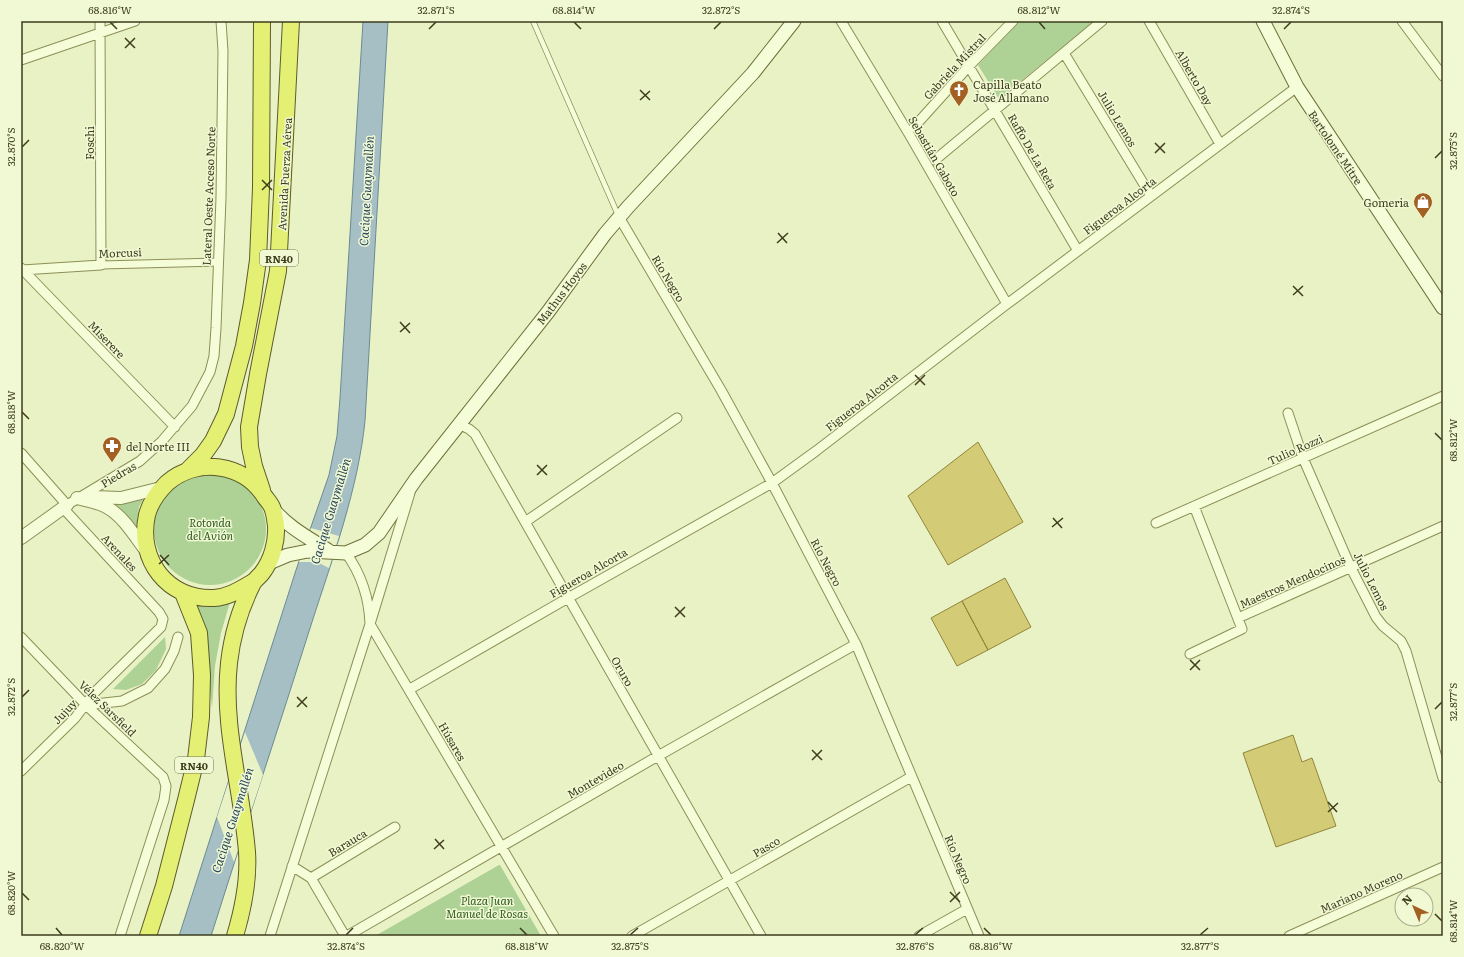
<svg xmlns="http://www.w3.org/2000/svg" width="1464" height="957" viewBox="0 0 1464 957" font-family="Literata,serif">
<rect width="100%" height="100%" fill="#e9f2c4"/>
<path fill="#aed196" d="M1020,21h74l-95,78 -21,-34z
M154 529a56 56 0 1 1 112 0a56 56 0 1 1-112 0Z
M145,496l-6,11 -3,24 -22,-27z
M194,602h36l-9,31 -6,33 -3,42 -8,-76z
M165,637l1,12 -10,21 -14,14 -16,6 -13,-1z
M500,865l41,71h-166l124,-71z"/>
<path fill="#a6bfc5" stroke="#6b8a94" d="M363,21h25l-23,400c-7,68 -32,136 -53,201 -33,105 -68,209 -101,314h-32l117,-366 33,-95 8,-39 3,-38z"/>
<path fill="#e9f2c4" d="M311,528l28,8 -10,32 -12,-6h-18z
M245,732l18,43 -29,87 -17,-45z"/>
<path fill="#d3cb76" stroke="#90863c" d="M978,442l45,80 -75,43 -40,-69z
M1005,578l26,49 -43,23 -26,-49z
M962,601l26,49 -31,16 -26,-48z
M1293,735l9,27 10,-4 24,68 -60,21 -33,-94z"/>
<g fill="none" stroke-linecap="round" stroke-linejoin="round">
<g stroke="#8d8f58" stroke-width="6">
<path id="service" d="M533,21l85,194"/>
</g>
<g stroke="#8d8f58" stroke-width="9">
<path id="pedestrian" d="M101,265l118,-3"/>
</g>
<g stroke="#8d8f58" stroke-width="11">
<path id="minor" d="M841,21l68,113 98,170
M942,21l136,230
M1149,21l71,123
M1402,21l41,55
M1064,53l87,143
M21,60l114,-39
M914,127l55,-61 44,-45
M935,160l167,-139
M619,217l102,173 51,93 84,161 123,292
M21,268l154,159
M22,270l79,-5 -1,-244
M1288,413l15,45 48,110 25,49 7,9 18,15 5,10 37,127
M458,424l11,5 6,5 286,502
M21,453l46,52 73,-44 22,-20 30,-35 18,-34 4,-16 2,-28 5,-130 2,-147 -2,-30
M525,522l152,-104
M1156,523l287,-127
M346,553c16,22 23,44 24,71l184,312
M1238,618l205,-92
M21,637l65,68 77,72 3,9 -2,14 -44,136
M1190,654l52,-25 -48,-123
M410,689l158,-91 204,-115 44,-32 191,-147 290,-217
M86,705l36,-4 26,-13 17,-19 9,-18 4,-14
M21,771l54,-53 20,-26 66,-65 2,-8 -4,-7 -96,-104
M292,866l19,12 34,58
M311,878l84,-51
M270,936l100,-312 40,-131
M347,936l311,-180 198,-112
M632,936l279,-159
M919,936l48,-27
M1289,936l154,-69"/>
</g>
<g stroke="#8d8f58" stroke-width="14">
<path id="tertiary" d="M92,497l29,1 40,-10
M77,498c11,3 22,4 31,10 16,9 28,30 39,44
M21,538l46,-33"/>
</g>
<g stroke="#70703b" stroke-width="15">
<path id="secondary" d="M1263,21l34,66 146,221
M273,509c16,19 36,29 56,42
M269,563l19,-8 20,-4 38,2 19,-8 14,-12 37,-54 132,-167 57,-78 23,-27 125,-134 41,-52"/>
</g>
<g stroke="#5c5a2d" stroke-width="18">
<path id="trunk" d="M187,471l16,-16 10,-14 13,-27 18,-68 8,-43 6,-43 3,-72 1,-167
M262,490l-8,-24 -4,-19 -1,-20 9,-53 20,-103 13,-250
M148,936l16,-50 22,-86 10,-41 5,-42 1,-42 -3,-42 -16,-40
M235,936c8,-27 14,-56 12,-84 -5,-64 -25,-125 -18,-189 3,-27 11,-54 23,-78 2,-5 7,-8 10,-12 10,-13 15,-31 14,-48 -1,-4 -1,-10 -3,-15 -1,-5 -5,-9 -8,-13 -21,-34 -68,-40 -98,-14 -9,9 -17,20 -20,32 -10,45 21,85 67,83 15,-1 27,-9 39,-16"/>
</g>
<use href="#service" stroke="#f5fcd8" stroke-width="4.5"/>
<use href="#pedestrian" stroke="#f5fcd8" stroke-width="7"/>
<use href="#minor" stroke="#f5fcd8" stroke-width="9"/>
<use href="#tertiary" stroke="#f5fcd8" stroke-width="12"/>
<use href="#secondary" stroke="#f5fcd8" stroke-width="13"/>
<use href="#trunk" stroke="#e4f074" stroke-width="16"/>
</g>
<path fill="none" stroke="#3d3c1d" stroke-width="1.5" d="M110,22l7,7M574,22l7,7M1039,22l6,7M429,29l7,-7M714,29l7,-7M1284,29l7,-7M125,38l10,10M125,48l10,-10M640,90l10,10M640,100l10,-9M1155,143l10,10M22,147l7,-7M1155,153l10,-10M1435,158l7,-7M262,180l10,10M262,190l10,-10M778,233l9,10M777,243l11,-10M1293,286l10,10M1293,295l10,-9M400,322l10,11M400,332l10,-9M915,375l10,10M915,385l10,-10M22,412l7,7M1435,433l7,7M537,465l10,10M537,475l10,-10M1053,518l9,10M1052,527l11,-9M160,555l9,10M159,564l10,-9M675,607l10,10M675,617l10,-10M1190,660l10,10M1190,670l10,-10M22,697l7,-7M297,697l10,10M297,707l10,-10M1435,709l7,-7M812,750l10,10M812,760l10,-10M1328,802l9,10M1328,812l10,-9M435,839l9,10M434,849l10,-9M950,892l10,10M22,893l7,7M950,902l10,-10M1435,914l7,7M56,928l6,7M520,928l7,7M984,928l7,7M346,935l7,-7M630,935l8,-7M915,935l8,-7M1200,935l8,-7"/>
<defs>
<g id="church-pin" transform="scale(1)"><path d="M0 17L-7.5 6A9.5 9.5 0 1 1 7.5 6Z" fill="#a36022" stroke="#f1f9d4"/><path d="M-1.2-6h2.4v3.5h3.3v2.4h-3.3V6h-2.4V-.1h-3.3v-2.4h3.3Z" fill="#fff"/></g>
<g id="shop-pin" transform="scale(1)"><path d="M0 17L-7.5 6A9.5 9.5 0 1 1 7.5 6Z" fill="#a36022" stroke="#f1f9d4"/><path d="M-5-2.5h2.3a2.7 3.5 0 0 1 5.4 0H5L5.5 6h-11ZM-1.5-2.5h3a1.5 2.3 0 0 0-3 0Z" fill="#fff"/></g>
<g id="pharmacy-pin" transform="scale(1)"><path d="M0 17L-7.5 6A9.5 9.5 0 1 1 7.5 6Z" fill="#a36022" stroke="#f1f9d4"/><path d="M-2-6h4v4h4v4h-4v4h-4v-4h-4v-4h4Z" fill="#fff"/></g>
</defs>
<g fill-rule="evenodd">
<use href="#church-pin" x="959" y="90"/>
<use href="#shop-pin" x="1423" y="202"/>
<use href="#pharmacy-pin" x="112" y="446"/>
</g>
<g text-anchor="middle" dominant-baseline="central" stroke-width="3" stroke-linejoin="round" paint-order="stroke">
<g fill="#f1f9d4" stroke="#737554" stroke-width="1">
<rect x="260" y="250" width="38" height="16" rx="3"/>
<rect x="175" y="757" width="38" height="16" rx="3"/>
</g>
<g font-size="10" font-weight="bold" fill="#3d3c1d">
<text x="279" y="258">RN40</text>
<text x="194" y="765">RN40</text>
</g>
<g font-size="11" fill="#3d3c1d" stroke="#f1f9d4">
<text transform="translate(954 66) rotate(-47)">Gabriela Mistral</text>
<text transform="translate(1195 77) rotate(60)">Alberto Day</text>
<text transform="translate(1118 118) rotate(59)">Julio Lemos</text>
<text transform="translate(89 143) rotate(-90)">Foschi</text>
<text transform="translate(1336 147) rotate(56)">Bartolomé Mitre</text>
<text transform="translate(1033 151) rotate(60)">Raffo De La Reta</text>
<text transform="translate(935 156) rotate(60)">Sebastián Gaboto</text>
<text transform="translate(284 174) rotate(-87)">Avenida Fuerza Aérea</text>
<text transform="translate(208 196) rotate(-88)">Lateral Oeste Acceso Norte</text>
<text transform="translate(1119 205) rotate(-37)">Figueroa Alcorta</text>
<text transform="translate(120 252) rotate(-2)">Morcusi</text>
<text transform="translate(669 278) rotate(59)">Río Negro</text>
<text transform="translate(561 293) rotate(-53)">Mathus Hoyos</text>
<text transform="translate(107 339) rotate(46)">Miserere</text>
<text transform="translate(861 401) rotate(-38)">Figueroa Alcorta</text>
<text transform="translate(1295 449) rotate(-24)">Tulio Rozzi</text>
<text transform="translate(118 474) rotate(-31)">Piedras</text>
<text transform="translate(120 552) rotate(47)">Arenales</text>
<text transform="translate(827 562) rotate(62)">Río Negro</text>
<text transform="translate(588 572) rotate(-30)">Figueroa Alcorta</text>
<text transform="translate(1292 581) rotate(-24)">Maestros Mendocinos</text>
<text transform="translate(1372 581) rotate(63)">Julio Lemos</text>
<text transform="translate(623 671) rotate(60)">Oruro</text>
<text transform="translate(108 708) rotate(44)">Vélez Sarsfield</text>
<text transform="translate(64 711) rotate(-47)">Jujuy</text>
<text transform="translate(453 741) rotate(60)">Húsares</text>
<text transform="translate(595 779) rotate(-30)">Montevideo</text>
<text transform="translate(347 842) rotate(-31)">Barauca</text>
<text transform="translate(766 846) rotate(-30)">Pasco</text>
<text transform="translate(959 859) rotate(67)">Río Negro</text>
<text transform="translate(1361 891) rotate(-24)">Mariano Moreno</text>
</g>
<g font-size="11" fill="#3d3c1d" stroke="#f1f9d4" text-anchor="start">
<text x="973" y="84">Capilla Beato<tspan x="973" dy="13">José Allamano</tspan></text>
<text x="1409" y="202" text-anchor="end">Gomeria</text>
<text x="126" y="446">del Norte III</text>
</g>
<g font-size="11" font-style="italic" fill="#315c22" stroke="#f1f9d4">
<text x="210" y="522">Rotonda<tspan x="210" dy="13">del Avión</tspan></text>
<text x="487" y="900">Plaza Juan<tspan x="487" dy="13">Manuel de Rosas</tspan></text>
</g>
<g font-size="12" font-style="italic" fill="#2b495e" stroke="#f1f9d4">
<text transform="translate(366 191) rotate(-87)">Cacique Guaymallén</text>
<text transform="translate(330 511) rotate(-73)">Cacique Guaymallén</text>
<text transform="translate(232 820) rotate(-72)">Cacique Guaymallén</text>
</g>
</g>
<rect width="1464" height="957" fill="none" stroke="#f1f9d4" stroke-width="44"/>
<g transform="translate(1414 907) rotate(316)"><circle r="19" fill="#f1f9d4" stroke="#a9ad8b"/>
<path d="M0-3L7 15L0 10L-7 15Z" fill="#a36022"/>
<text y="-6" font-size="11" font-weight="bold" text-anchor="middle" fill="#3d3c1d">N</text>
</g>
<rect x="22" y="22" width="1420" height="913" fill="none" stroke="#3d3c1d" stroke-width="1.5"/>
<g font-size="10" text-anchor="middle" fill="#3d3c1d">
<text x="110" y="14">68.816°W</text>
<text x="436" y="14">32.871°S</text>
<text x="574" y="14">68.814°W</text>
<text x="721" y="14">32.872°S</text>
<text x="1039" y="14">68.812°W</text>
<text x="1291" y="14">32.874°S</text>
<text transform="translate(11 147) rotate(-90)" y="4">32.870°S</text>
<text transform="translate(1453 151) rotate(-90)" y="4">32.875°S</text>
<text transform="translate(11 412) rotate(-90)" y="4">68.818°W</text>
<text transform="translate(1453 440) rotate(-90)" y="4">68.812°W</text>
<text transform="translate(11 697) rotate(-90)" y="4">32.872°S</text>
<text transform="translate(1453 702) rotate(-90)" y="4">32.877°S</text>
<text transform="translate(11 893) rotate(-90)" y="4">68.820°W</text>
<text transform="translate(1453 921) rotate(-90)" y="4">68.814°W</text>
<text x="62" y="950">68.820°W</text>
<text x="346" y="950">32.874°S</text>
<text x="527" y="950">68.818°W</text>
<text x="630" y="950">32.875°S</text>
<text x="915" y="950">32.876°S</text>
<text x="991" y="950">68.816°W</text>
<text x="1200" y="950">32.877°S</text>
</g>
</svg>
